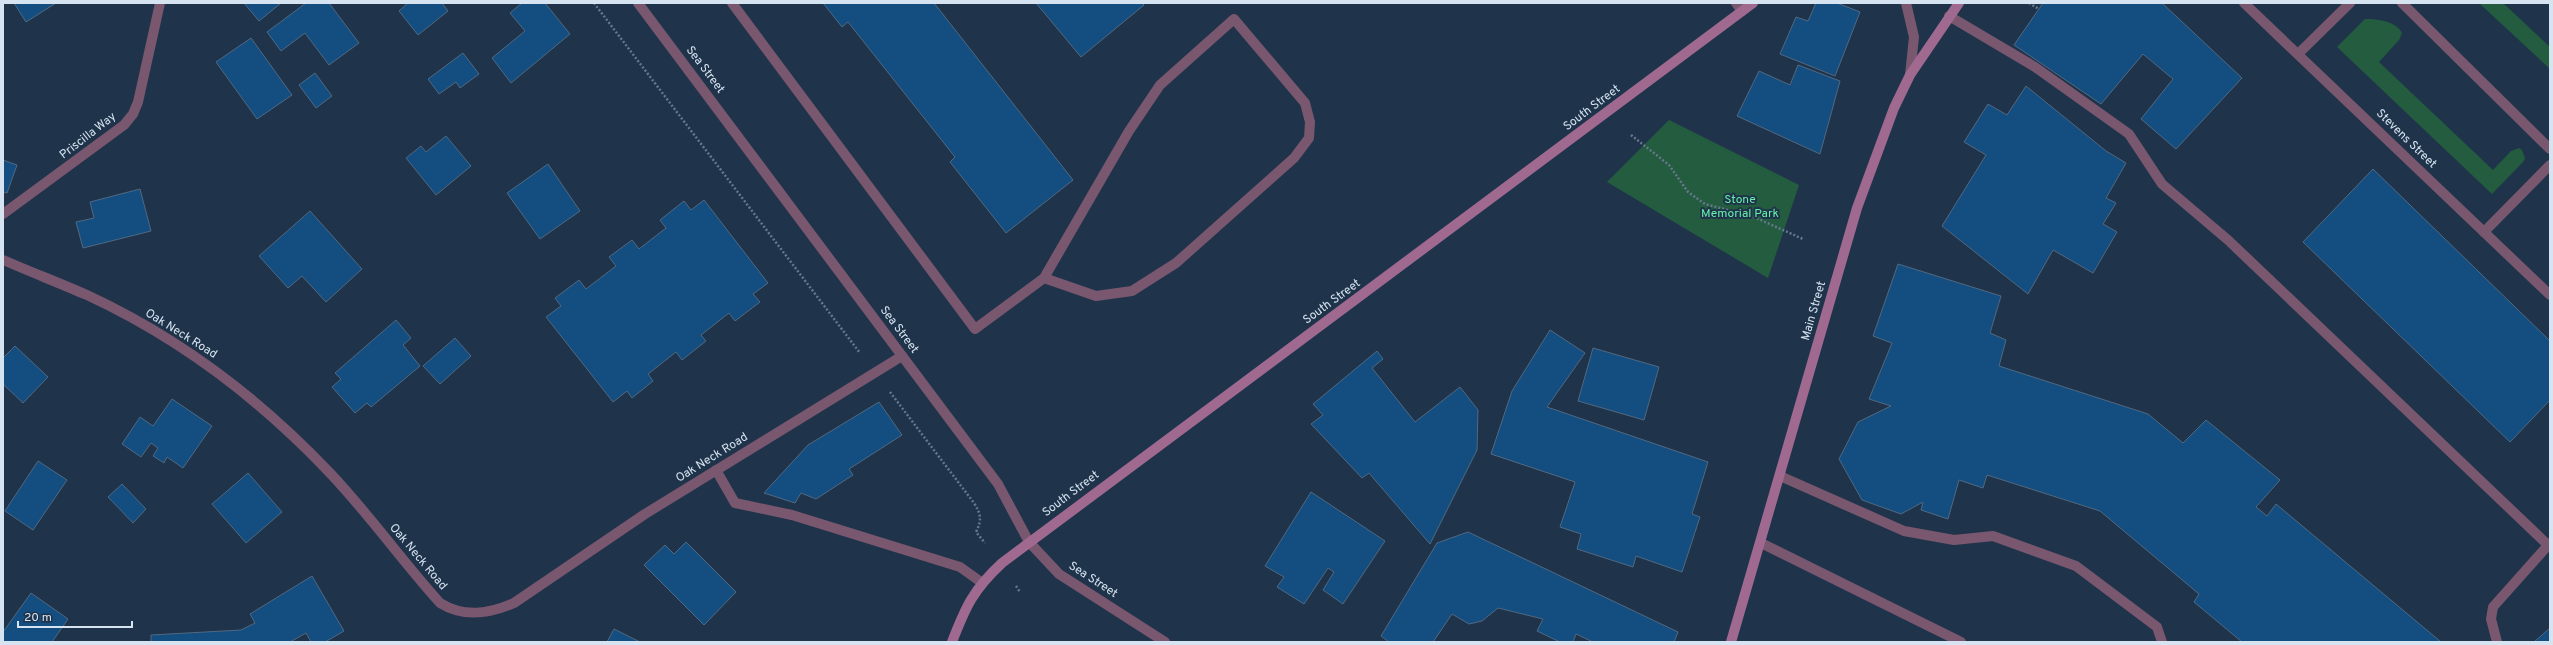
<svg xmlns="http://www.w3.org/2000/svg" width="2553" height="645" viewBox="0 0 2553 645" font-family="Overpass,sans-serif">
<rect width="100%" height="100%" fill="#1f344a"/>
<path fill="#245c3f" d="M2479,3h24l47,44v22z
M2365,19c12,0 31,2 37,14l-3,7 -20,22 114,108 18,-19 8,-3 3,2 3,8 -2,4 -31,32 -155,-147z
M1669,120l130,65 -31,93 -161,-96z"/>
<path fill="#144d80" stroke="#516981" d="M14,3h42l-30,19z
M244,3h37l-22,18z
M306,3h23l30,40 -30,22 -24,-32 -24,18 -14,-19z
M408,3h34l6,8 -30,24 -19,-24z
M522,3h23l25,31 -59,49 -19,-25 33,-27 -15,-18z
M823,3h111l139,177 -67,53 -56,-71 5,-5 -107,-135 -6,5z
M1036,3h106l2,2 -63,52z
M1816,3h21l23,9 -25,64 -55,-22 16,-37 12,4z
M2043,3h119l80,75 -66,71 -35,-30 32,-40 -30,-25 -42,50 -87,-59z
M251,38l41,57 -35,24 -41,-57z
M463,53l16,21 -19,14 -4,-6 -17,12 -11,-15z
M1798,65l42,16 -20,73 -83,-38 22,-45 31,14z
M315,73l17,23 -16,12 -17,-23z
M2026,86l80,65 20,12 -20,35 10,5 -13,21 14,8 -24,41 -40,-23 -25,44 -86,-68 44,-71 -22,-13 24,-38 19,11z
M446,136l25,30 -35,29 -30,-37 15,-12 5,6z
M3,160l14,5 -10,28 -4,-1z
M548,164l32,47 -40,28 -33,-46z
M2373,169l177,172v59l-40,42 -207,-200z
M140,189l11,42 -68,17 -7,-26 18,-4 -4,-16z
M704,200l64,83 -15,11 7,8 -25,19 -6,-8 -28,22 5,6 -24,19 -6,-8 -28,22 5,7 -21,17 -5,-7 -14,11 -67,-85 15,-11 -6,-8 24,-18 7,9 30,-23 -7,-9 23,-17 7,9 27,-21 -6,-8 24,-19 7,9z
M310,211l52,58 -36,33 -24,-26 -14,12 -29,-32z
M1898,264l103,32 -11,37 16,7 -7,26 149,48 35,29 23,-23 74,60 -24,27 11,9 9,-12 165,138h-199l-48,-40 5,-8 -99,-83 -113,-36 -4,13 -24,-8 -11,39 -27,-9 2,-8 -22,12 -39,-14 -23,-41 19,-37 33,-16 -22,-7 23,-56 -19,-7z
M396,320l15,18 -8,7 17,21 -49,41 -4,-4 -12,10 -23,-26 9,-8 -6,-6z
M1550,330l35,23 -38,54 161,55 -16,52 8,3 -18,55 -46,-16 -3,11 -56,-18 4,-15 -21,-7 15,-45 -84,-28 21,-63z
M455,338l16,18 -31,28 -17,-18z
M15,346l33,31 -25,26 -20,-19v-26z
M1593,348l66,19 -15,53 -66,-19z
M1377,351l6,8 -11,9 43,54 45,-35 18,23 -1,40 -47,94 -61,-71 -7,5 -51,-54 12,-9 -10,-11z
M172,399l40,27 -29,42 -16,-11 -3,6 -11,-7 5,-8 -7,-5 -10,14 -19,-13 18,-27 13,9z
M879,402l23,33 -53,34 4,6 -37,24 -15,-6 -6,10 -31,-10 44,-48z
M38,461l29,19 -34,50 -28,-19z
M248,473l34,39 -36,31 -34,-39z
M122,484l24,25 -13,14 -25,-26z
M1311,492l74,49 -42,63 -20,-14 11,-18 -6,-4 -24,36 -27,-17 7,-10 -19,-11z
M1468,532l210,100 -4,10h-81l-17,-8 -3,8h-13l-23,-11 6,-12 -45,-11 -16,13 -13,3 -17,-10 -19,28h-44l-8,-6 56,-93z
M686,542l50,50 -32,33 -60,-60 21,-20 9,9z
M312,576l32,55 -19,11h-14l-5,-9 -16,9h-139v-7l90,-5 14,-7 -5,-9z
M31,593l37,26 -16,23h-49v-10z
M2550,628v14h-16z
M614,629l26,13h-33z"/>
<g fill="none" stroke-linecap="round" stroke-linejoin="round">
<path stroke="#66788b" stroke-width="2.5" stroke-dasharray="2 2" stroke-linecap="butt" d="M594,3l266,350
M2029,3l10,6
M1631,135l38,30 19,27 17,12 49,13 49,22
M890,392l84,111c7,11 8,17 2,29l9,11
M1016,586l4,6"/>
<path stroke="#79576f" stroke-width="10" d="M732,3l243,326 69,-51 85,-147 31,-46 74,-66 71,84 5,19 -1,16 -15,20 -118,105 -44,28 -36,5 -52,-18
M2402,3l148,146
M1949,16l86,51 94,67 33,50 66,56 320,305
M2298,54l52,-51
M2484,232l66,-67
M716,470l19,33 57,12 168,52 21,15
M1780,476l124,55 50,9 39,-4 83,30 81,61 5,15
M1761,543l200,99
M2497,642l-6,-23 2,-12 57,-64"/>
<path stroke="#79576f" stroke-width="10" d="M1736,3l6,8
M1906,3l8,34 -4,38
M2244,3l306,292
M3,214l121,-89 9,-11 5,-12 22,-99
M3,260c28,12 56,23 84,35 93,43 173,104 243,178 39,41 72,88 110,130 24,15 49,11 74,0l131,-89 257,-158
M1029,542l30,32 106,68"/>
<path stroke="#79576f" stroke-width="10" d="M638,3l360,481 31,58"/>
<path stroke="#a06a90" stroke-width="10" d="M952,642c14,-36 21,-52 50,-79l751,-560
M1731,642l126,-434 37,-100 16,-33 49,-72"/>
</g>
<g text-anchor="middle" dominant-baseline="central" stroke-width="4" stroke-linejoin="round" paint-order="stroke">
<g font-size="12" fill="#d6e3f1" stroke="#1f344a">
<text transform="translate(705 70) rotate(53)">Sea Street</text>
<text transform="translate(1592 108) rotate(-37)">South Street</text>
<text transform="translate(88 136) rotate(-38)">Priscilla Way</text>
<text transform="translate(2406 139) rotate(44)">Stevens Street</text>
<text transform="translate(1332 302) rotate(-36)">South Street</text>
<text transform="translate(1814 311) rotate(-74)">Main Street</text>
<text transform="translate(899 330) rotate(53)">Sea Street</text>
<text transform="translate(181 334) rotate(32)">Oak Neck Road</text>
<text transform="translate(712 458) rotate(-32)">Oak Neck Road</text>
<text transform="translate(1071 494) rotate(-37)">South Street</text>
<text transform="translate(418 557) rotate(50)">Oak Neck Road</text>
<text transform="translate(1093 580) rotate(33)">Sea Street</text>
</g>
<g font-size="12" fill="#67f2ab" stroke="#1f344a">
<text x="1740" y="200">Stone<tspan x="1740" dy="14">Memorial Park</tspan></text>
</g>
</g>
<rect width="2553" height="645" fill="none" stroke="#d6e3f1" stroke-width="8"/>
<path d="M18 621v6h114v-6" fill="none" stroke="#d6e3f1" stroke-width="2"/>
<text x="24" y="621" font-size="12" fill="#d6e3f1" stroke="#1f344a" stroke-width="3" paint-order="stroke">20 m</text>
</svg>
